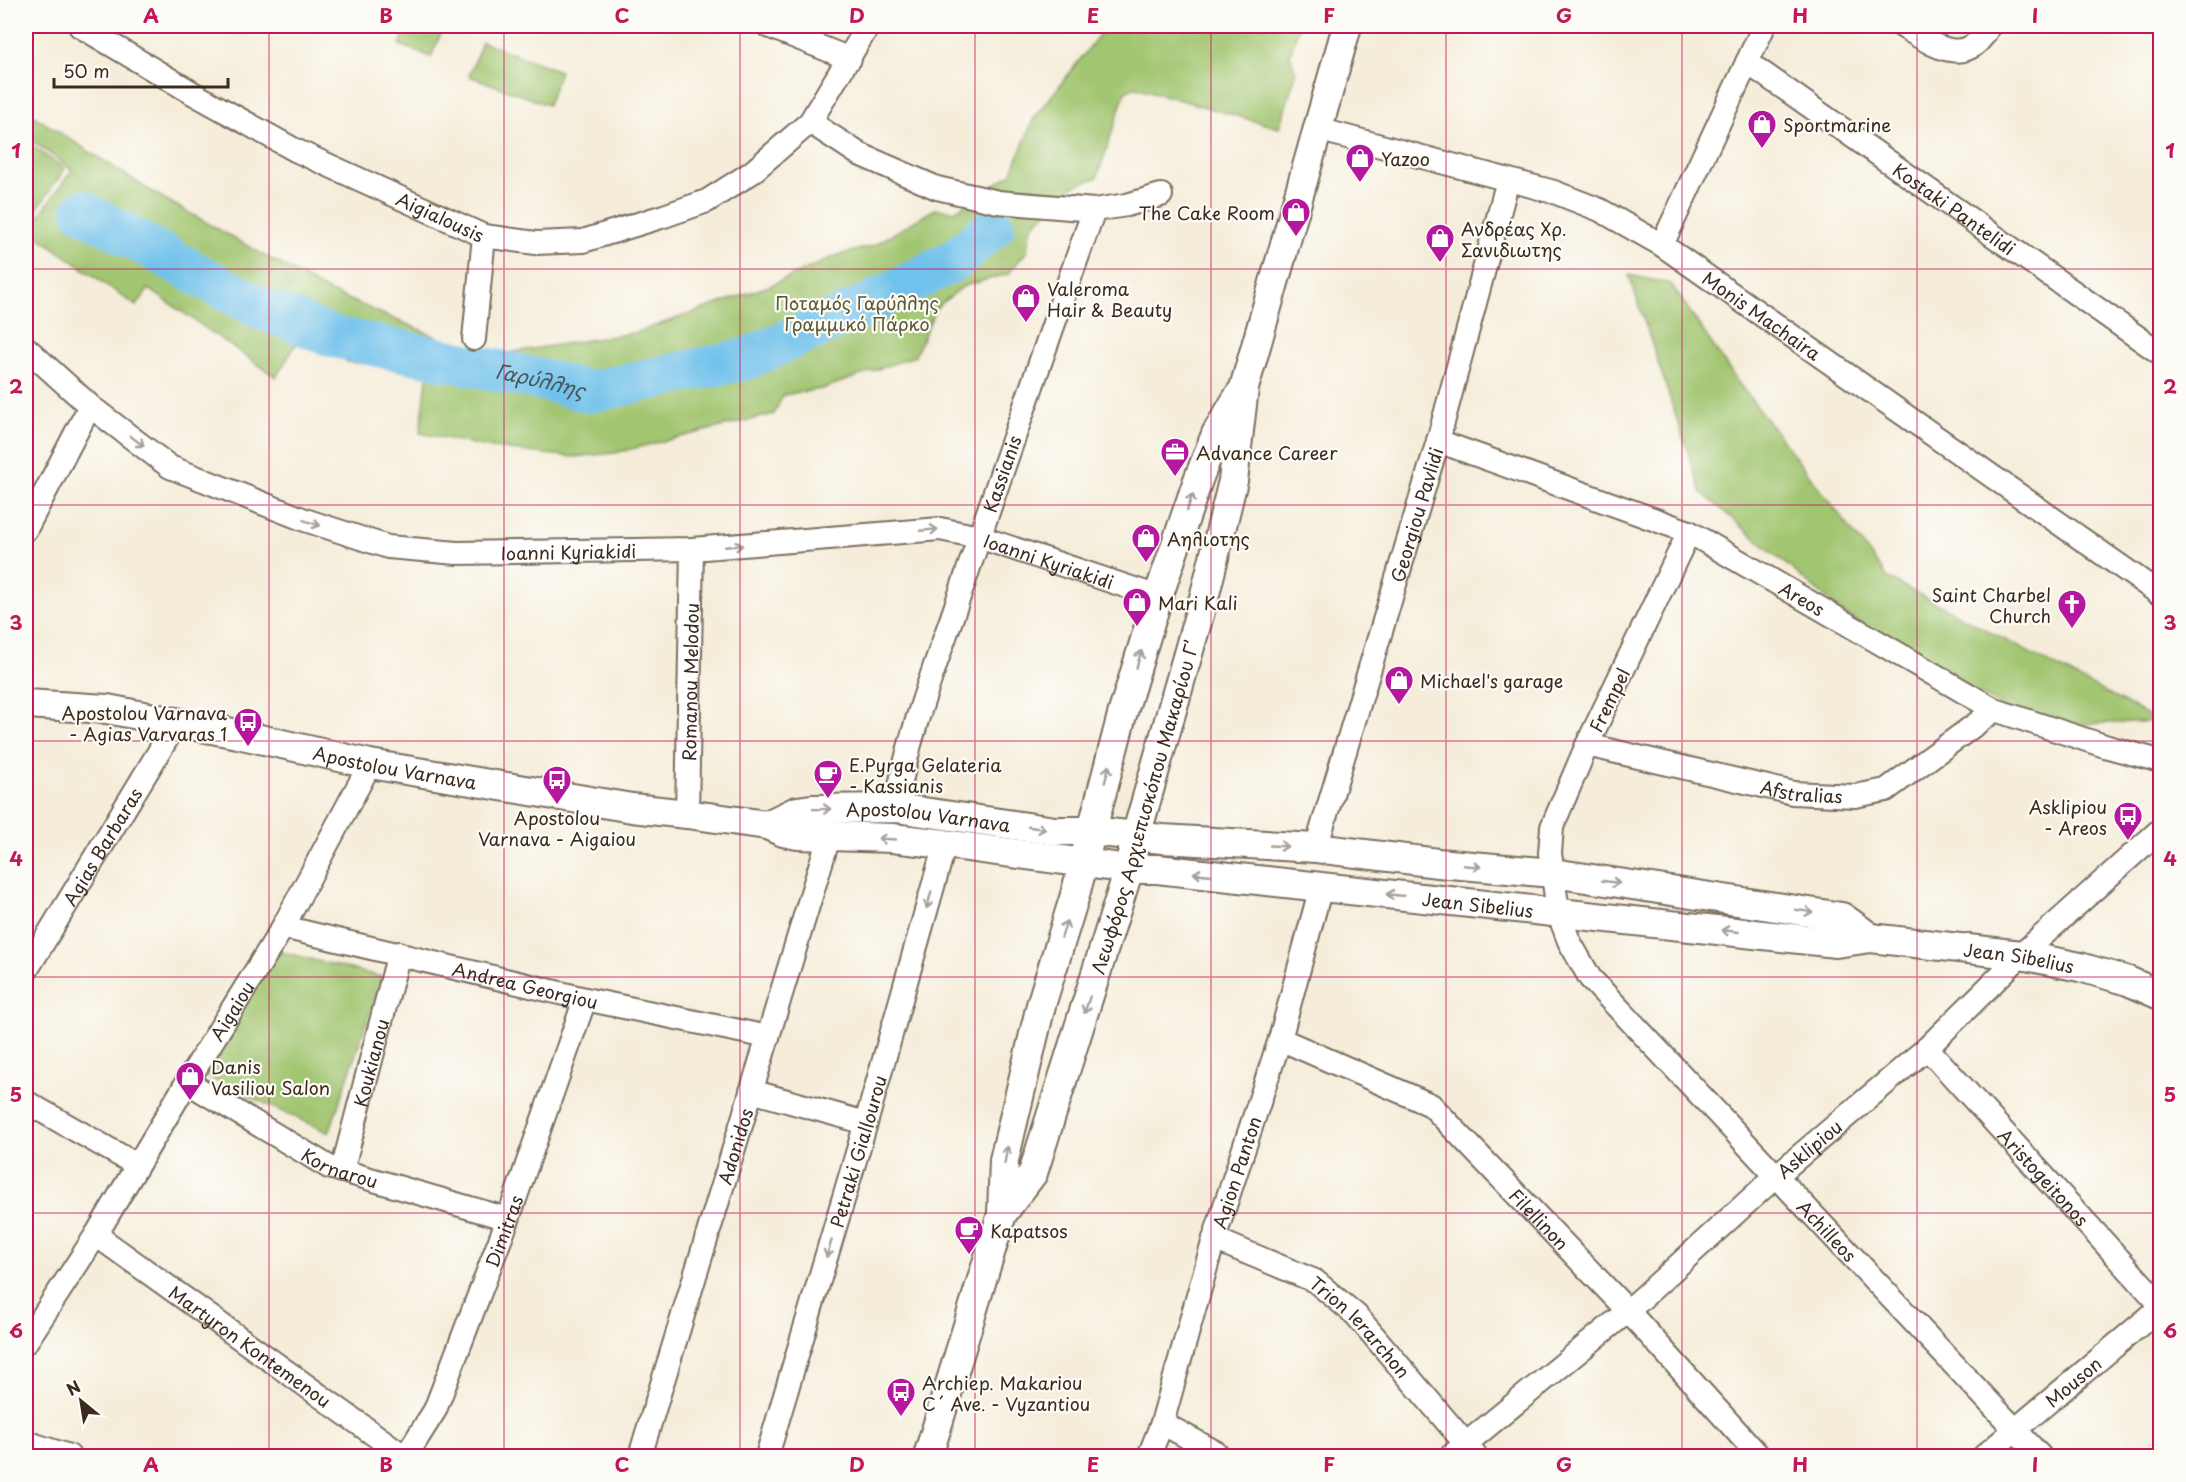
<svg xmlns="http://www.w3.org/2000/svg" width="2186" height="1482" viewBox="0 0 2186 1482" font-family="'Playpen Sans',sans-serif">
<rect width="100%" height="100%" fill="#fdfcf7"/>
<filter id="ink" filterUnits="userSpaceOnUse"><feTurbulence type="fractalNoise" baseFrequency=".0167" numOctaves="2"/><feDisplacementMap in="SourceGraphic" scale="12" xChannelSelector="R" yChannelSelector="G"/><feConvolveMatrix kernelMatrix="1 2 1 2 8 2 1 2 1" color-interpolation-filters="sRGB"/></filter>
<filter id="wash" filterUnits="userSpaceOnUse"><feTurbulence type="fractalNoise" baseFrequency=".008" numOctaves="4" result="noise"/><feDisplacementMap in="SourceGraphic" scale="24" xChannelSelector="R" yChannelSelector="G"/><feGaussianBlur stdDeviation="1.35" result="paint"/><feColorMatrix in="noise" values="0 0 0 0 0 0 0 0 0 0 0 0 0 0 0 0 0 1.4 0 .05"/><feComposite in="paint" operator="in"/></filter>
<g filter="url(#wash)">
<rect width="100%" height="100%" fill="#f5edda"/>
<path fill="#a1c56f" stroke="#6e7846" stroke-width="1.5" d="M407,26h37l-13,31 -31,-12z
M1106,26h193l-9,28 6,20 -17,54 -144,-41 -10,5 -28,86 -24,8 -42,41 -4,24 -19,23 -44,12 -28,22 -21,48 -93,33 -39,6 -9,19 -159,39 -42,4 -80,-9 -73,-15 8,-62 -80,-9 -45,-29 -27,44 -127,-88 -13,17 -107,-76 43,-60 -46,-34v-25l128,82 172,97 158,67 154,-25 131,-46 69,-31 35,-9 62,-37 20,2 56,-37 22,-54z
M482,42l78,29 -12,34 -79,-29z
M26,142l39,27 -34,49 -5,-4z
M1629,275l42,9 66,97 151,197 271,143 -126,5 -191,-114 -141,-120z
M278,951l104,26 -53,156 -130,-60z"/>
<g fill="none" stroke-linecap="round" stroke-linejoin="round">
<path stroke="#70c1eb" stroke-width="42" id="s1" d="M83,211l175,96 76,30 214,44 42,11 156,-33 119,-53 90,-46 39,-34"/>
</g>
</g>
<g filter="url(#ink)">
<g fill="none" stroke-linecap="round" stroke-linejoin="round">
<g stroke="#7c6e60" stroke-width="26">
<g id="minor">
<path id="s2" d="M80,26l116,69 99,55 189,86 52,7 47,-2 81,-25 43,-15 44,-28 59,-51 58,-96"/>
<path d="M768,26l82,33"/>
<path d="M1902,26c30,18 64,45 87,0"/>
<path id="s3" d="M1747,62l413,291"/>
<path d="M810,122l49,32 78,34 61,14 96,8 33,-5 34,-10"/>
<path id="s4" d="M1317,129l237,63 46,18 62,35 498,349"/>
<path d="M1662,245l102,-219"/>
<path d="M474,339l10,-103"/>
<path id="s5" d="M26,348l64,58 80,61 135,53 83,27 69,6 235,-4 248,-20 39,8 179,60"/>
<path id="s6" d="M1438,441l251,91 306,178 113,37 52,14"/>
<path d="M26,529l64,-123"/>
<path id="s7" d="M1689,532l-102,213 -35,82 -2,26 8,59 11,29 21,37 450,478"/>
<path id="s8" d="M1587,745l206,48 62,3 31,-6 109,-80"/>
<path id="s9" d="M896,808c12,-75 41,-146 65,-217 43,-127 88,-254 133,-381"/>
<path id="s10" d="M687,814l5,-265"/>
<path id="s11" d="M1316,848l122,-407 70,-261"/>
<path id="s12" d="M283,927l302,72 183,38"/>
<path id="s13" d="M26,971l151,-249"/>
<path id="s14" d="M1280,1039l151,66 197,206 131,145"/>
<path id="s15" d="M1927,1048l233,256"/>
<path id="s16" d="M187,1082l142,85 179,52"/>
<path d="M751,1091l115,32"/>
<path d="M26,1102l111,63"/>
<path id="s17" d="M342,1171l57,-218"/>
<path id="s18" d="M96,1235l308,221"/>
<path id="s19" d="M1214,1239l101,42 41,34 120,141"/>
<path id="s20" d="M26,1342l70,-107 91,-153 96,-155 87,-163"/>
<path d="M1162,1423l53,29 4,4"/>
<path d="M26,1442l43,14"/>
<path id="s21" d="M406,1456l29,-46 73,-191 77,-220"/>
<path id="s22" d="M640,1456l189,-619"/>
<path id="s23" d="M767,1456l99,-333 79,-279"/>
<path id="s24" d="M1149,1456l13,-33 52,-184 66,-200 41,-152"/>
<path id="s25" d="M1451,1456l177,-145 148,-135 151,-128 94,-93 139,-125"/>
<path id="s26" d="M1984,1456l176,-148"/>
</g>
</g>
<g stroke="#7c6e60" stroke-width="32">
<g id="major">
<path id="s27" d="M26,704l81,5 131,25 132,30 262,44 55,6 80,11 16,7 15,3 94,3 53,6 184,25h28l679,74 35,-5 150,17 59,12 48,14 32,14"/>
<path id="s28" d="M767,825l30,-14 14,-2 85,-1 159,23h37l70,8 154,9 122,15 115,10 289,44 29,21"/>
<path id="s29" d="M1002,1214l31,-41 96,-304 7,-33 69,-242 28,-113 11,-93 103,-362"/>
<path d="M928,1456l74,-242 2,-54 37,-155 34,-110 47,-180 36,-118 40,-117 18,-46 24,-40"/>
</g>
</g>
<use href="#minor" stroke="#fff" stroke-width="22"/>
<use href="#major" stroke="#fff" stroke-width="28"/>
</g>
<defs><path id="oneway-shaft" d="M-6 0H5M1.5-3L5.5 0L1.5 3" fill="none" stroke-width="1.6" stroke-linecap="round" stroke-linejoin="round" transform="scale(1.5)"/></defs>
<g stroke="#a79f9a">
<use href="#oneway-shaft" transform="translate(137 441) rotate(37)"/>
<use href="#oneway-shaft" transform="translate(1190 502) rotate(-71)"/>
<use href="#oneway-shaft" transform="translate(312 523) rotate(18)"/>
<use href="#oneway-shaft" transform="translate(929 530) rotate(-5)"/>
<use href="#oneway-shaft" transform="translate(734 546) rotate(-5)"/>
<use href="#oneway-shaft" transform="translate(1139 659) rotate(-73)"/>
<use href="#oneway-shaft" transform="translate(1107 774) rotate(-75)"/>
<use href="#oneway-shaft" transform="translate(822 809) rotate(-1)"/>
<use href="#oneway-shaft" transform="translate(1037 828) rotate(8)"/>
<use href="#oneway-shaft" transform="translate(887 839) rotate(-177)"/>
<use href="#oneway-shaft" transform="translate(1279 846) rotate(3)"/>
<use href="#oneway-shaft" transform="translate(1472 866) rotate(5)"/>
<use href="#oneway-shaft" transform="translate(1202 874) rotate(-174)"/>
<use href="#oneway-shaft" transform="translate(1611 882) rotate(9)"/>
<use href="#oneway-shaft" transform="translate(1395 895) rotate(-174)"/>
<use href="#oneway-shaft" transform="translate(929 900) rotate(106)"/>
<use href="#oneway-shaft" transform="translate(1804 911) rotate(9)"/>
<use href="#oneway-shaft" transform="translate(1064 929) rotate(-73)"/>
<use href="#oneway-shaft" transform="translate(1730 931) rotate(-174)"/>
<use href="#oneway-shaft" transform="translate(1087 1005) rotate(108)"/>
<use href="#oneway-shaft" transform="translate(1006 1155) rotate(-80)"/>
<use href="#oneway-shaft" transform="translate(829 1249) rotate(107)"/>
</g>
</g>
<path fill="none" stroke="#c2185b" stroke-width="1.5" stroke-opacity="0.55" d="M269,26v1430M504,26v1430M740,26v1430M975,26v1430M1211,26v1430M1446,26v1430M1682,26v1430M1917,26v1430M26,269h2134M26,505h2134M26,741h2134M26,977h2134M26,1213h2134"/>
<defs>
<g id="shop-pin" transform="scale(1.5)"><path d="M0 17L-7.5 6A9.5 9.5 0 1 1 7.5 6Z" fill="#b5179e" stroke="#fdfcf7"/><path d="M-5-2.5h2.3a2.7 3.5 0 0 1 5.4 0H5L5.5 6h-11ZM-1.5-2.5h3a1.5 2.3 0 0 0-3 0Z" fill="#fff"/></g>
<g id="office-pin" transform="scale(1.5)"><path d="M0 17L-7.5 6A9.5 9.5 0 1 1 7.5 6Z" fill="#b5179e" stroke="#fdfcf7"/><path d="M-6-3h4V-5.5h4V-3h4V5H-6ZM-1-4.5V-3h2v-1.5ZM-6 0V1H6V0Z" fill="#fff"/></g>
<g id="church-pin" transform="scale(1.5)"><path d="M0 17L-7.5 6A9.5 9.5 0 1 1 7.5 6Z" fill="#b5179e" stroke="#fdfcf7"/><path d="M-1.2-6h2.4v3.5h3.3v2.4h-3.3V6h-2.4V-.1h-3.3v-2.4h3.3Z" fill="#fff"/></g>
<g id="bus-pin" transform="scale(1.5)"><path d="M0 17L-7.5 6A9.5 9.5 0 1 1 7.5 6Z" fill="#b5179e" stroke="#fdfcf7"/><path d="M-5-6H5V4H4V6H2V4H-2V6H-4V4H-5ZM-3.5-4V0h7V-4ZM-3.5 1.2v1.5H-2V1.2ZM2 1.2v1.5H3.5V1.2Z" fill="#fff"/></g>
<g id="cafe-pin" transform="scale(1.5)"><path d="M0 17L-7.5 6A9.5 9.5 0 1 1 7.5 6Z" fill="#b5179e" stroke="#fdfcf7"/><path d="M-5.5-4.5H6V0H3Q3 3.5 0 3.5H-2.5Q-5.5 3.5-5.5 0ZM3-3.2v2h1.7v-2ZM-6 4.5H4V6H-6Z" fill="#fff"/></g>
</defs>
<g fill-rule="evenodd">
<use href="#shop-pin" x="1762" y="124"/>
<use href="#shop-pin" x="1360" y="158"/>
<use href="#shop-pin" x="1296" y="212"/>
<use href="#shop-pin" x="1440" y="238"/>
<use href="#shop-pin" x="1026" y="298"/>
<use href="#office-pin" x="1175" y="452"/>
<use href="#shop-pin" x="1146" y="538"/>
<use href="#shop-pin" x="1137" y="602"/>
<use href="#church-pin" x="2072" y="604"/>
<use href="#shop-pin" x="1399" y="680"/>
<use href="#bus-pin" x="248" y="722"/>
<use href="#cafe-pin" x="828" y="774"/>
<use href="#bus-pin" x="557" y="780"/>
<use href="#bus-pin" x="2128" y="816"/>
<use href="#shop-pin" x="190" y="1076"/>
<use href="#cafe-pin" x="969" y="1230"/>
<use href="#bus-pin" x="901" y="1392"/>
</g>
<g text-anchor="middle" dominant-baseline="central" stroke-width="4.5" stroke-linejoin="round" paint-order="stroke">
<g font-size="18" fill="#3b2a1e" stroke="#fdfcf7" text-anchor="start">
<text x="1783" y="124">Sportmarine</text>
<text x="1381" y="158">Yazoo</text>
<text x="1275" y="212" text-anchor="end">The Cake Room</text>
<text x="1461" y="228">Ανδρέας Χρ.<tspan x="1461" dy="21">Σανιδιωτης</tspan></text>
<text x="1047" y="288">Valeroma<tspan x="1047" dy="21">Hair &amp; Beauty</tspan></text>
<text x="1196" y="452">Advance Career</text>
<text x="1167" y="538">Αηλιοτης</text>
<text x="2051" y="594" text-anchor="end">Saint Charbel<tspan x="2051" dy="21">Church</tspan></text>
<text x="1158" y="602">Mari Kali</text>
<text x="1420" y="680">Michael's garage</text>
<text x="227" y="712" text-anchor="end">Apostolou Varnava<tspan x="227" dy="21">- Agias Varvaras 1</tspan></text>
<text x="849" y="764">E.Pyrga Gelateria<tspan x="849" dy="21">- Kassianis</tspan></text>
<text x="2107" y="806" text-anchor="end">Asklipiou<tspan x="2107" dy="21">- Areos</tspan></text>
<text x="557" y="817" text-anchor="middle">Apostolou<tspan x="557" dy="21">Varnava - Aigaiou</tspan></text>
<text x="211" y="1066">Danis<tspan x="211" dy="21">Vasiliou Salon</tspan></text>
<text x="990" y="1230">Kapatsos</text>
<text x="922" y="1382">Archiep. Makariou<tspan x="922" dy="21">C´ Ave. - Vyzantiou</tspan></text>
</g>
<g font-size="18" fill="#3b2a1e" stroke="#fdfcf7">
<text stroke="none"><textPath href="#s3" startOffset="254">Kostaki Pantelidi</textPath></text>
<text stroke="none"><textPath href="#s2" startOffset="408">Aigialousis</textPath></text>
<text stroke="none"><textPath href="#s4" startOffset="488">Monis Machaira</textPath></text>
<text stroke="none"><textPath href="#s9" startOffset="351">Kassianis</textPath></text>
<text stroke="none"><textPath href="#s11" startOffset="348">Georgiou Pavlidi</textPath></text>
<text stroke="none"><textPath href="#s5" startOffset="600">Ioanni Kyriakidi</textPath></text>
<text stroke="none"><textPath href="#s5" startOffset="1086">Ioanni Kyriakidi</textPath></text>
<text stroke="none"><textPath href="#s6" startOffset="398">Areos</textPath></text>
<text stroke="none"><textPath href="#s10" startOffset="132">Romanou Melodou</textPath></text>
<text transform="translate(1609 700) rotate(-64)">Frempel</text>
<text stroke="none"><textPath href="#s27" startOffset="375">Apostolou Varnava</textPath></text>
<text stroke="none"><textPath href="#s8" startOffset="220">Afstralias</textPath></text>
<text stroke="none"><textPath href="#s29" startOffset="434">Λεωφόρος Αρχιεπισκόπου Μακαρίου Γ’</textPath></text>
<text stroke="none"><textPath href="#s28" startOffset="165">Apostolou Varnava</textPath></text>
<text stroke="none"><textPath href="#s13" startOffset="146">Agias Barbaras</textPath></text>
<text stroke="none"><textPath href="#s27" startOffset="1468">Jean Sibelius</textPath></text>
<text stroke="none"><textPath href="#s27" startOffset="2013">Jean Sibelius</textPath></text>
<text stroke="none"><textPath href="#s12" startOffset="249">Andrea Georgiou</textPath></text>
<text stroke="none"><textPath href="#s20" startOffset="390">Aigaiou</textPath></text>
<text stroke="none"><textPath href="#s17" startOffset="112">Koukianou</textPath></text>
<text stroke="none"><textPath href="#s22" startOffset="324">Adonidos</textPath></text>
<text stroke="none"><textPath href="#s25" startOffset="472">Asklipiou</textPath></text>
<text stroke="none"><textPath href="#s23" startOffset="318">Petraki Giallourou</textPath></text>
<text stroke="none"><textPath href="#s16" startOffset="176">Kornarou</textPath></text>
<text stroke="none"><textPath href="#s24" startOffset="297">Agion Panton</textPath></text>
<text stroke="none"><textPath href="#s15" startOffset="174">Aristogeitonos</textPath></text>
<text stroke="none"><textPath href="#s14" startOffset="322">Filellinon</textPath></text>
<text stroke="none"><textPath href="#s7" startOffset="831">Achilleos</textPath></text>
<text stroke="none"><textPath href="#s21" startOffset="246">Dimitras</textPath></text>
<text stroke="none"><textPath href="#s19" startOffset="174">Trion Ierarchon</textPath></text>
<text stroke="none"><textPath href="#s18" startOffset="190">Martyron Kontemenou</textPath></text>
<text stroke="none"><textPath href="#s26" startOffset="116">Mouson</textPath></text>
</g>
<g font-size="18" fill="#5a5836" stroke="#fdfcf7">
<text x="857" y="302">Ποταμός Γαρύλλης<tspan x="857" dy="21">Γραμμικό Πάρκο</tspan></text>
</g>
<g font-size="20" font-style="italic" fill="#4b575c" stroke="#fdfcf7">
<text stroke="none"><textPath href="#s1" startOffset="492">Γαρύλλης</textPath></text>
</g>
</g>
<rect width="2186" height="1482" fill="none" stroke="#fdfcf7" stroke-width="66"/>
<g transform="translate(81 1401) rotate(330)" stroke="#fdfcf7" stroke-width="4.5" paint-order="stroke">
<path d="M0-4.5L10 22L0 15L-10 22Z" fill="#3b2a1e"/>
<text y="-9" font-size="16" font-weight="bold" text-anchor="middle" fill="#3b2a1e">N</text>
</g>
<path d="M54 78v9h174v-9" fill="none" stroke="#3b2a1e" stroke-width="3"/>
<text x="63" y="78" font-size="18" fill="#3b2a1e" stroke="#fdfcf7" stroke-width="4.5" paint-order="stroke">50 m</text>
<rect x="33" y="33" width="2120" height="1416" fill="none" stroke="#c2185b" stroke-width="2"/>
<g font-size="20" text-anchor="middle" font-weight="bold" fill="#c2185b">
<text x="151" y="23">A</text>
<text x="386" y="23">B</text>
<text x="622" y="23">C</text>
<text x="857" y="23">D</text>
<text x="1093" y="23">E</text>
<text x="1329" y="23">F</text>
<text x="1564" y="23">G</text>
<text x="1800" y="23">H</text>
<text x="2035" y="23">I</text>
<text x="16" y="158">1</text>
<text x="2170" y="158">1</text>
<text x="16" y="394">2</text>
<text x="2170" y="394">2</text>
<text x="16" y="630">3</text>
<text x="2170" y="630">3</text>
<text x="16" y="866">4</text>
<text x="2170" y="866">4</text>
<text x="16" y="1102">5</text>
<text x="2170" y="1102">5</text>
<text x="16" y="1338">6</text>
<text x="2170" y="1338">6</text>
<text x="151" y="1472">A</text>
<text x="386" y="1472">B</text>
<text x="622" y="1472">C</text>
<text x="857" y="1472">D</text>
<text x="1093" y="1472">E</text>
<text x="1329" y="1472">F</text>
<text x="1564" y="1472">G</text>
<text x="1800" y="1472">H</text>
<text x="2035" y="1472">I</text>
</g>
</svg>
